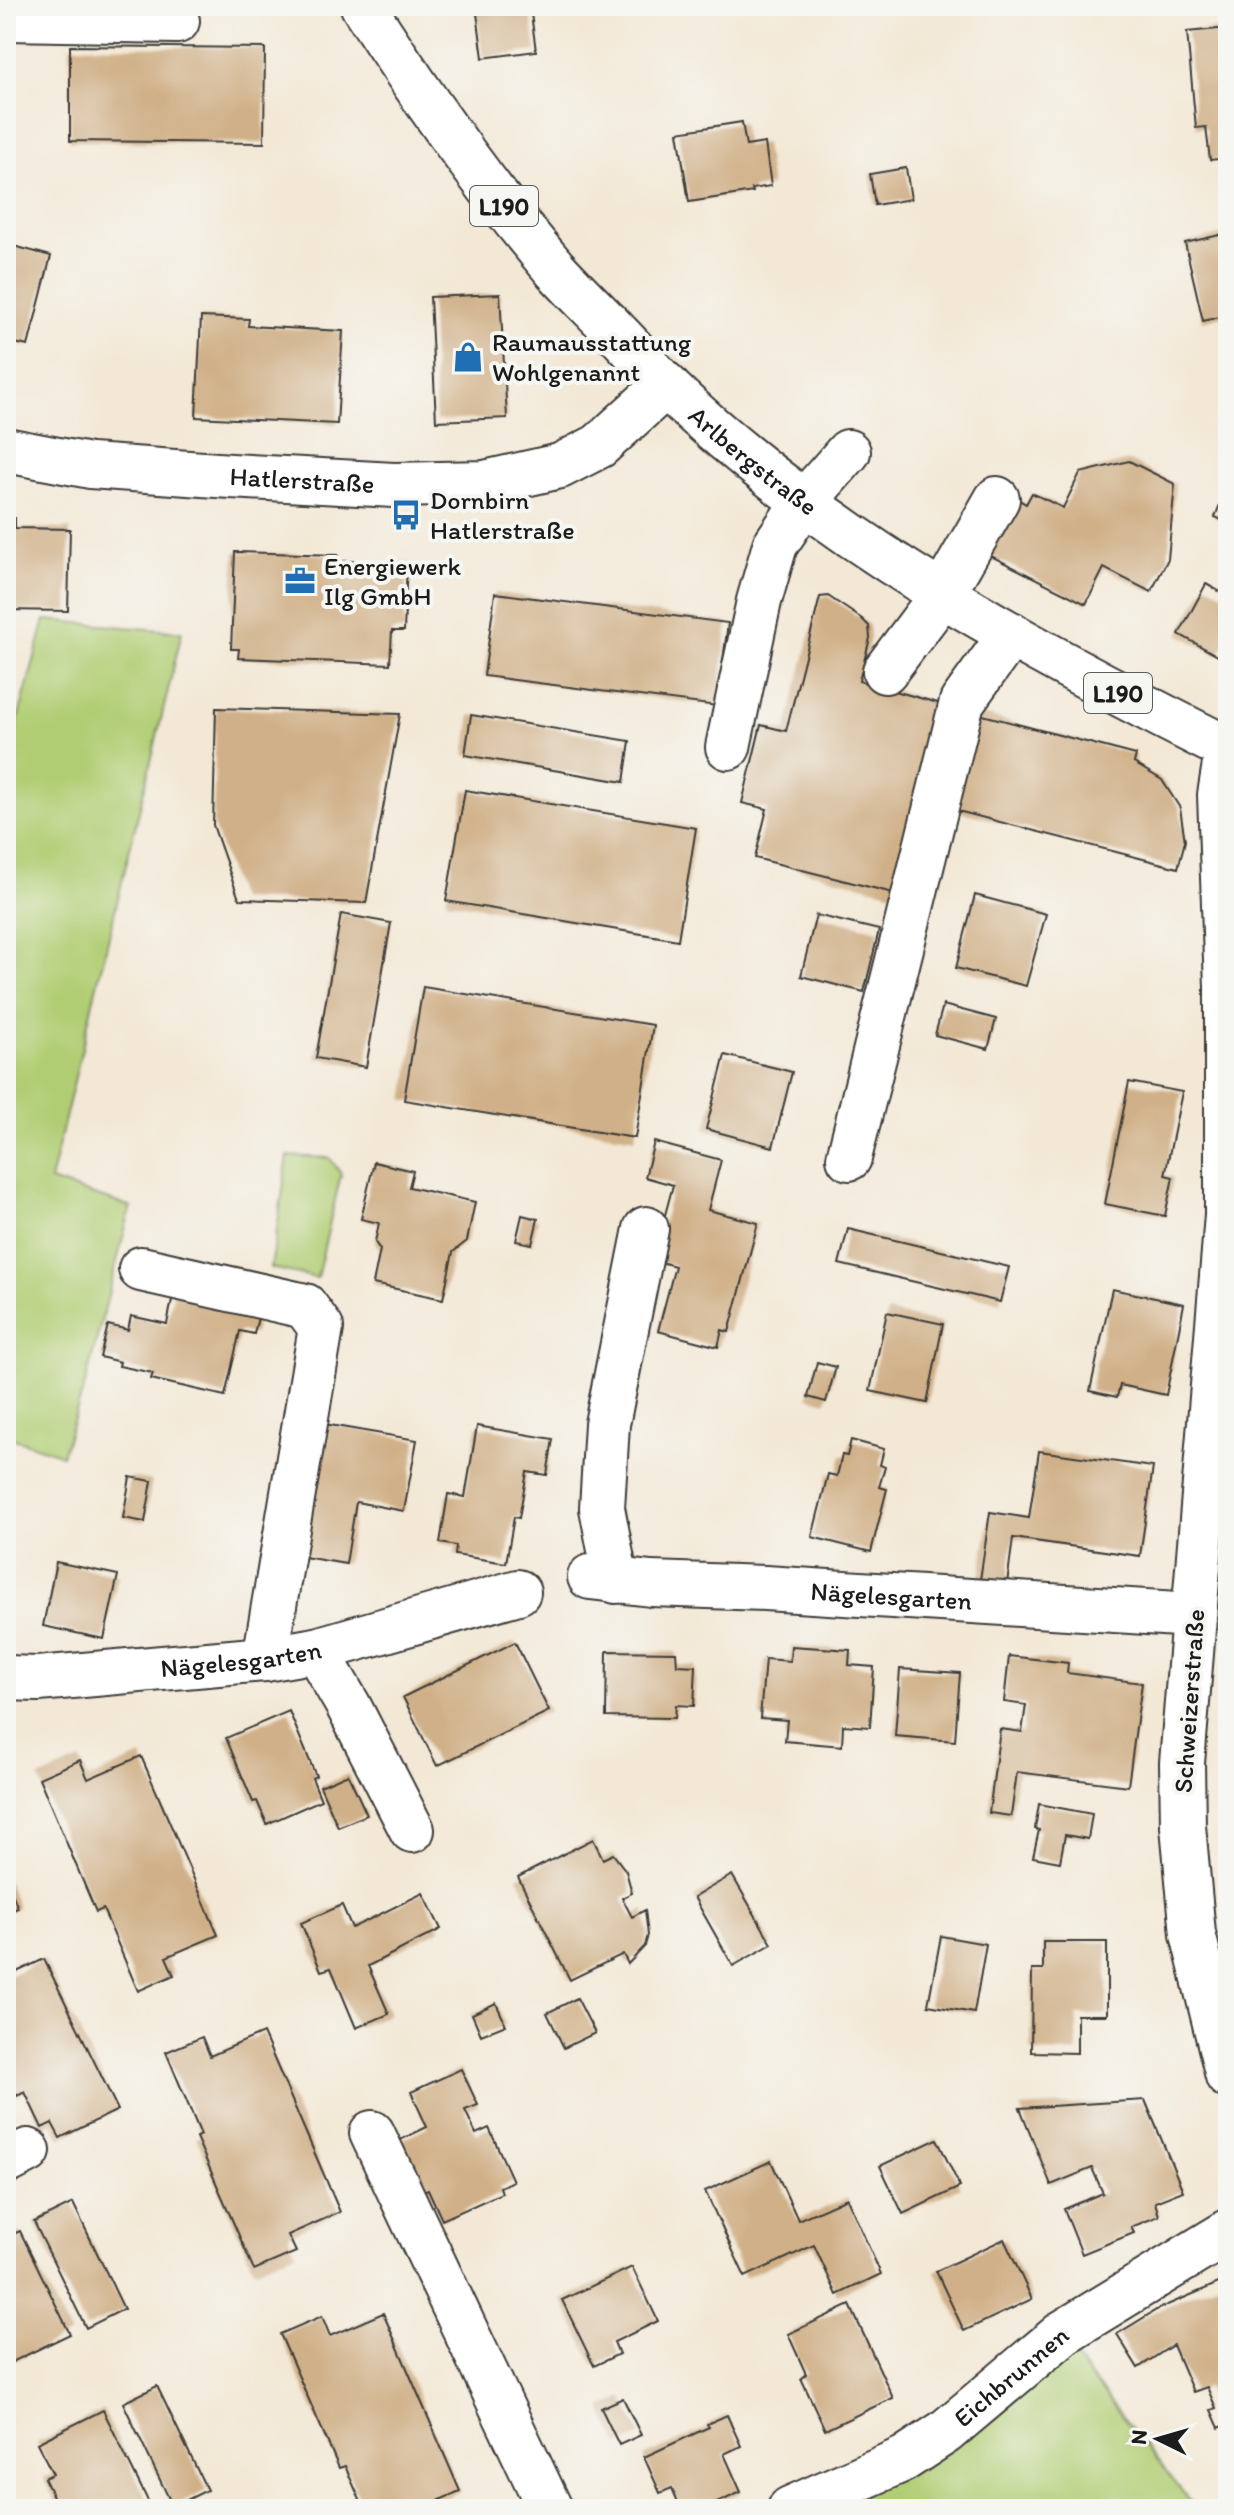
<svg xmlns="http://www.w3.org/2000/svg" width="1234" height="2515" viewBox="0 0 1234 2515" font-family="Itim,sans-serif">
<rect width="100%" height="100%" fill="#f6f6f2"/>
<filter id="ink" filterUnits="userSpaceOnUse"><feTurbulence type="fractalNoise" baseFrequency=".0125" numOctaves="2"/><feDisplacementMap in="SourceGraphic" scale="16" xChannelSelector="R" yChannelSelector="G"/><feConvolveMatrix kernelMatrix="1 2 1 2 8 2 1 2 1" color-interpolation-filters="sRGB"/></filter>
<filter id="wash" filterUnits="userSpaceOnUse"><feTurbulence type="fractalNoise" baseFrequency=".006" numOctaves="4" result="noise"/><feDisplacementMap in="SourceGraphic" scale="32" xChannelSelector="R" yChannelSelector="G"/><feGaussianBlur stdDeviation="1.8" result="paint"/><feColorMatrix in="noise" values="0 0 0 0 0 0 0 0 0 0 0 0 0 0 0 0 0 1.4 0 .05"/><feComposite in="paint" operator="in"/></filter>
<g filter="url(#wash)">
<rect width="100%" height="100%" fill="#f3e8d6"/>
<path fill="#b1cd73" stroke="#667448" stroke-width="2" d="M45,620l137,12 -132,549 81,26 -47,181 -22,67 -56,-19v-687h4z
M288,1156l42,2 11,16 -24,104 -46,-10z
M1071,2353l123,153 -5,3h-362z"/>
<g id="blocks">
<path fill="#d0b088" d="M476,6h54l6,45 -53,7z
M1228,28v130l-18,2 -4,-33 -10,1 -9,-96z
M70,46l195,2 -1,95 -194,-2z
M742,122l4,24 19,-3 6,43 -19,3 1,3 -64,10 -11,-70z
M906,168l5,31 -36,6 -5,-31z
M1228,233v82l-25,6 -18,-78z
M6,244l45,12 -23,90 -22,-5z
M500,294l7,124 -71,3 -6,-124z
M201,317l48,2 -1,7 95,5 -6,93 -141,-7z
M1228,400v20l-7,-3z
M1228,428v34l-12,-5z
M1129,461l46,23 -7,75 -17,33 -47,-24 -18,36 -99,-50 29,-56 10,6 6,-11 31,15 17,-35z
M1228,484v39l-13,-6z
M6,518h9v10l55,1 -2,82 -62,-1z
M235,552l103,3v6l69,2 -3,68h-12l-2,33 -152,-6 1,-9h-8z
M1206,584l22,12v41l-10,19 -39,-22z
M495,593l233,30 -11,83 -233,-30z
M828,596l34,23 7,7 1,12 -11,43 86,24 -48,189 -142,-36 12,-49 -25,-6 19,-78 25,6 34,-134z
M216,708l184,6 -34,189 -127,-4 -26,-74z
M975,713l161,42 -2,8 28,17 18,28 5,33 -7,27 -228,-59z
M471,715l159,26 -6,41 -159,-27z
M465,790l231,38 -18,112 -232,-39z
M975,895l71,19 -20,72 -70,-18z
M341,914l50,9 -25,144 -50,-9z
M816,915l63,15 -15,62 -63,-16z
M423,987l230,38 -18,113 -231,-38z
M943,1005l53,14 -8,30 -53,-14z
M725,1055l67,17 -19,75 -67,-18z
M1129,1082l53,10 -17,83 8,2 -8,39 -60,-12z
M654,1142l67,18 -13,50 50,13 -29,109 -7,-2 -4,17 -60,-16 17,-65 -22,-6 20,-75 -28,-8z
M374,1162l39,9 -4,16 66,15 -8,39 -14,11 -10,47 -70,-15 7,-34 -5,-8 4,-19 -18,-4z
M522,1215l16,4 -6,25 -16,-3z
M848,1229l161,38 -9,35 -161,-38z
M1112,1289l72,15 -18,91 -46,-10 -3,12 -27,-6z
M174,1290l86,19 -6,25 -14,-3 -15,65 -74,-17 2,-6 -34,-7 1,-4 -20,-5 8,-32 20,5 3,-14 36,8z
M887,1312l56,12 -16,79 -57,-12z
M817,1362l19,5 -10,35 -18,-5z
M324,1424l93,16 -13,71 -48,-9 -10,62 -48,-8z
M477,1426l76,13 -6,36 -20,-3 -8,46 -5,-1 -8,46 -51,-8 1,-9 -16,-3 8,-49 17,3z
M851,1440l33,9 -4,16 5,2 -6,20 8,2 -16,63 -59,-15 16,-63 9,2 5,-21 5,1z
M1039,1451l114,16 -13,89 -127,-18 -6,46 -27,-4 10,-68 39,6z
M130,1477l22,4 -7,41 -22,-4z
M56,1562l62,13 -14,64 -61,-13z
M515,1642l34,69 -112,55 -34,-69z
M791,1646l59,4 -1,15 25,2 -4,60 -27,-2 -1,21 -57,-5 2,-21 -27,-2 5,-59 25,2z
M607,1651l69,1 1,13 19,1 -2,40 -18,-1 -1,13 -69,-1z
M1009,1656l59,7 -1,10 75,10 -14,103 -111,-14 -6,44 -22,-3 11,-84 22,3 4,-27 -22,-3z
M900,1669l60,4 -5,68 -60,-5z
M289,1711l27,65 -4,2 9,22 -54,24 -10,-23 -4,1 -27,-64z
M141,1756l77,179 -52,22 8,18 -36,16 -35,-82 -7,3 -57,-134 41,-18 8,19z
M348,1774l19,41 -29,12 -18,-41z
M1039,1804l53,10 -4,25 -23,-4 -5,27 -27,-5 6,-27 -4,-1z
M593,1839l10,20 10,-5 13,17 6,22 -10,5 10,19 13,-7 3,25 -3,11 -17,18 -5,-10 -53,26 -52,-103z
M732,1875l40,69 -39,22 -39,-69z
M6,1878l12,30 -12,5z
M423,1893l18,36 -73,37 21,48 -33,14 -25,-60 -10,3 -20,-48 41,-18 10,23z
M941,1936l45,8 -12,69 -46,-8z
M1043,1942h64v73h-30v38l-46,-1 1,-82h11z
M44,1959l74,151 -58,28 -8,-15 -10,5 -17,-36 -8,4 -11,-23v-96z
M577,1998l18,35 -31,15 -17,-35z
M496,2003l10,22 -25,10 -9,-21z
M263,2033l77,179 -52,23 8,17 -42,18 -58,-133 5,-2 -35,-83 36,-15 8,19z
M461,2069l17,36 -13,5 11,24 13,-6 24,53 -13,6 2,6 -60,27 -14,-31 -7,3 -23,-51 29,-14 -16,-35z
M1145,2100l38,91 -28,11 4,14 -28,11 3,6 -52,21 -18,-45 39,-16 -11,-25 -41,17 -31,-77z
M937,2139l23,48 -57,27 -23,-48z
M771,2161l27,59 49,-22 34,76 -44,21 -23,-50 -69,32 -40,-86z
M73,2203l51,106 -38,19 -52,-106z
M20,2231l50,103 -64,31v-128z
M1004,2239l28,60 -68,32 -28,-60z
M632,2267l26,54 -44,21 5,12 -25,12 -32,-66z
M1228,2279v145l-9,4 -8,-18 5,-2 -9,-21 -14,5 -20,-47 -35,23 -21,-34 41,-25z
M850,2305l43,93 -68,32 -24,-52 5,-4 -18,-40z
M383,2313l77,178 -40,18h-56l-19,-43 -6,2 -59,-134 42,-18 8,20z
M157,2386l50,104 -34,17 -50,-104z
M623,2398l18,37 -22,10 -18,-37z
M103,2410l49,99h-93l-15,-31 9,-4 -16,-31z
M727,2415l14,31 -17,8 17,38 -37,17h-23l-9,-21 -12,5 -16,-36 65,-30 -2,-3z"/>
</g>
</g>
<g filter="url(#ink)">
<use href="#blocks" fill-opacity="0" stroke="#3c3b38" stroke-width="2"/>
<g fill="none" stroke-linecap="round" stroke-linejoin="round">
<g stroke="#3c3b38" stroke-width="48">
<g id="minor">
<path d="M6,18l171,3"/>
<path id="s1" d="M6,450l84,16 141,10 163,9 91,-2 75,-17 39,-20 67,-61"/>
<path d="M885,671l57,-76 55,-96"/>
<path d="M1228,745l-8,50 7,192v228l-45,548 1,63 10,108 35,142"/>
<path d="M728,747l31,-146 16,-56 29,-43 44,-50"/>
<path d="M849,1158l113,-456 49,-68"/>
<path d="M141,1269l164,37 16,22 -56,331"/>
<path id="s2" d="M590,1577l61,7 114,4 429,27"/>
<path d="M616,1581l-14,-73 5,-84 39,-195"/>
<path d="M316,1650l32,55 64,125"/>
<path id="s3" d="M6,1678l32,1 227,-20 51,-9 202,-58"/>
<path d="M372,2133l178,376"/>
<path d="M6,2162l22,-11"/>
<path id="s4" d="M790,2509l114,-50 41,-27 119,-100 164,-100"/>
</g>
</g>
<g stroke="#3c3b38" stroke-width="48">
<g id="major">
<path id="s5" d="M363,6c59,92 121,180 192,263 20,22 42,43 63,65 17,17 32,36 49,53 162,155 362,263 561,362"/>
</g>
</g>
<use href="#minor" stroke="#fff" stroke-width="44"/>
<use href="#major" stroke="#fff" stroke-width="44"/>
</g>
</g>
<defs>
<g id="shop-bare" transform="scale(2.4)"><path d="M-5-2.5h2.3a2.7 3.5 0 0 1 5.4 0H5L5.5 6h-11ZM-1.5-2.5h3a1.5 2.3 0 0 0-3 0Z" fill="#1f6fb2" stroke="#f6f6f2" stroke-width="2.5" paint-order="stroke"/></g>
<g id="bus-bare" transform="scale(2.4)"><path d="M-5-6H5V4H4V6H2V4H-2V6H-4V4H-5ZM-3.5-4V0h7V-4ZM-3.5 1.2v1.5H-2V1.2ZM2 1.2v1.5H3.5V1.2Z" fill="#1f6fb2" stroke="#f6f6f2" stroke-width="2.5" paint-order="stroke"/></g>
<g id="office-bare" transform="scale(2.4)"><path d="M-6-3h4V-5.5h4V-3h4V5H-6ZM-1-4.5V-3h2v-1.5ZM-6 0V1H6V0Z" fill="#1f6fb2" stroke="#f6f6f2" stroke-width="2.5" paint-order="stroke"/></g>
</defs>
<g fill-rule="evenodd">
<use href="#shop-bare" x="468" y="357"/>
<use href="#bus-bare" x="406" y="515"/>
<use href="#office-bare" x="300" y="581"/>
</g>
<g text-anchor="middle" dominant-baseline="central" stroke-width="8" stroke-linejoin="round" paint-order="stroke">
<g fill="#f6f6f2" stroke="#5d5d5c" stroke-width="2">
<rect x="470" y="186" width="68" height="40" rx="6"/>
<rect x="1084" y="673" width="68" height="40" rx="6"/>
</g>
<g font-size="24" font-weight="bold" fill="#1c1c1c">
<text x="504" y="206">L190</text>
<text x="1118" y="693">L190</text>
</g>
<g font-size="26" fill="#1c1c1c" stroke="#f6f6f2" text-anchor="start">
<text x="492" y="342">Raumausstattung<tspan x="492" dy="30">Wohlgenannt</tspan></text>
<text x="430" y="500">Dornbirn<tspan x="430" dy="30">Hatlerstraße</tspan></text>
<text x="324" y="566">Energiewerk<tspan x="324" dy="30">Ilg GmbH</tspan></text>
</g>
<g font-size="26" fill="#1c1c1c" stroke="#f6f6f2">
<text stroke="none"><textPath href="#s5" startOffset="602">Arlbergstraße</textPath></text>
<text stroke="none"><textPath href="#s1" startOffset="298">Hatlerstraße</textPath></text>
<text stroke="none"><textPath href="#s2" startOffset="302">Nägelesgarten</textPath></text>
<text stroke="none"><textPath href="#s3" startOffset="236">Nägelesgarten</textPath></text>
<text transform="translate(1189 1701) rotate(-86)">Schweizerstraße</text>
<text stroke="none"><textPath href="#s4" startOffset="260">Eichbrunnen</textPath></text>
</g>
</g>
<rect width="1234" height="2515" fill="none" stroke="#f6f6f2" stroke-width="32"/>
<g transform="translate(1158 2439) rotate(275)" stroke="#f6f6f2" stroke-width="6" paint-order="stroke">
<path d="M0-6L14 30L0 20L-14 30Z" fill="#1c1c1c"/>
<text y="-12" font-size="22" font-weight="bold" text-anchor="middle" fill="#1c1c1c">N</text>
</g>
</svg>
